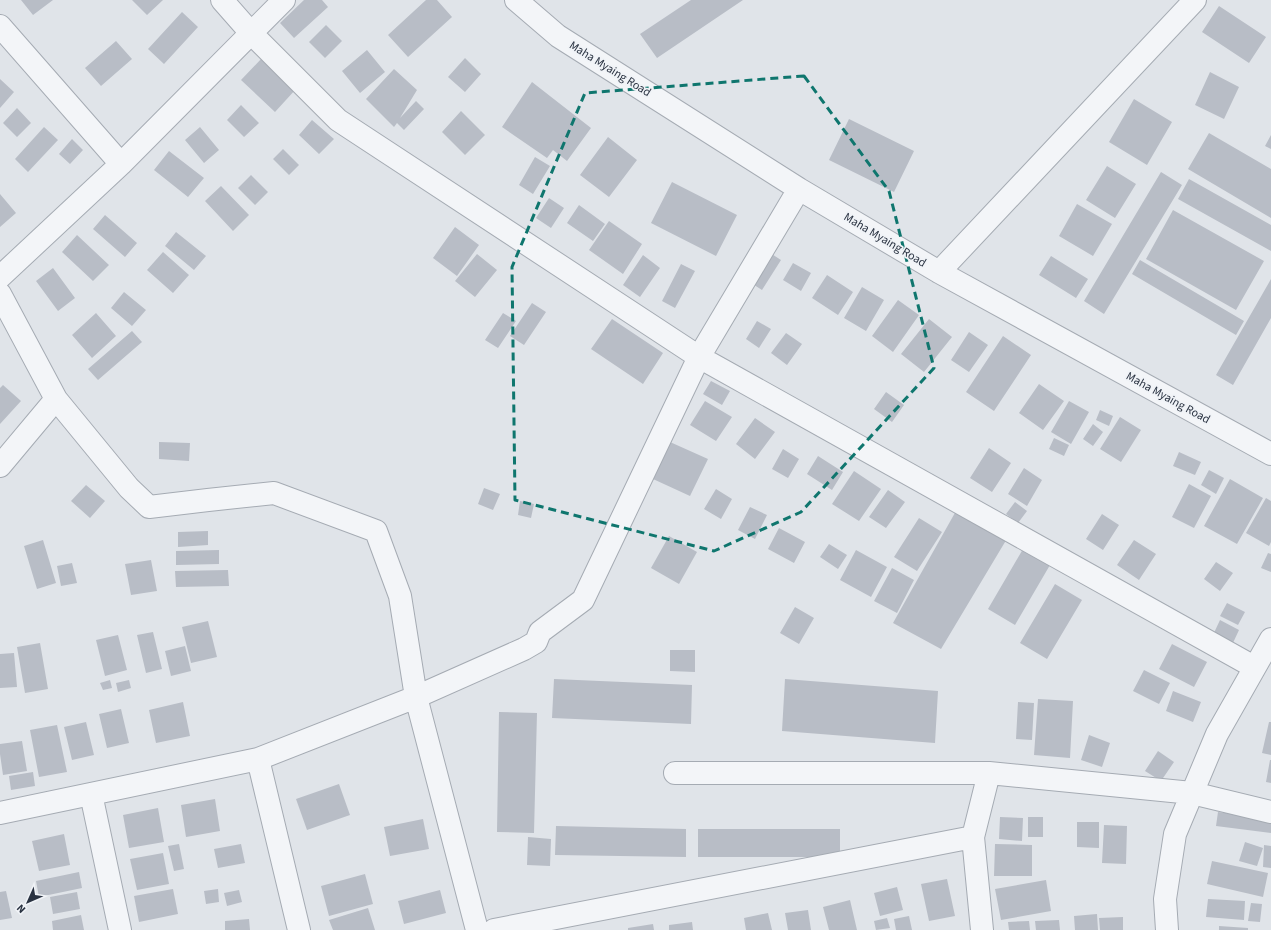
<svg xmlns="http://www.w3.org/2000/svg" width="1271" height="930" viewBox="0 0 1271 930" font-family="'Source Sans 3',sans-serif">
<rect width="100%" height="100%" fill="#e0e4e9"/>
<path fill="#b8bdc6" d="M21,0h32l-20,15z
M132,0h31l-16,15z
M304,0h18l6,7 -34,31 -14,-15z
M426,0h11l15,17 -44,40 -20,-22z
M691,0h52l-86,58 -17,-24z
M1219,6l47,31 -17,26 -47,-31z
M182,12l16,15 -34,37 -16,-15z
M326,25l16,16 -17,17 -16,-16z
M116,41l16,18 -31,27 -16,-18z
M367,50l18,22 -25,21 -18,-22z
M262,58l34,31 -21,23 -34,-32z
M465,58l16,16 -16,18 -17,-15z
M394,69l23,21 -17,28 16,-17 8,8 -20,21 -7,-7 -3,4 -28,-28z
M1210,72l29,15 -15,32 -29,-14z
M0,79l14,13 -14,16z
M532,82l59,46 -24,33 -14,-11 -6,8 -45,-31z
M1134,99l38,23 -25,43 -38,-23z
M241,105l18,18 -15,14 -17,-17z
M17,108l14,15 -14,14 -14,-14z
M461,111l24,24 -20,20 -23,-23z
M849,119l65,32 -20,41 -65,-32z
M312,120l22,19 -15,15 -20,-19z
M44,127l14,13 -30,32 -13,-13z
M200,127l19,23 -15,13 -19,-23z
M1209,133l62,36v49l-83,-49z
M1271,135v14l-6,-3z
M608,137l29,23 -28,37 -29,-22z
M72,139l11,11 -13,14 -11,-10z
M283,149l16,16 -10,10 -16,-16z
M169,151l35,27 -16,19 -34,-27z
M535,157l15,9 -17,28 -14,-9z
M1107,166l29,18 -21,34 -29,-18z
M1161,172l21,13 -78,129 -20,-13z
M251,175l17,17 -13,13 -17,-17z
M1189,179l82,46v26l-93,-52z
M672,182l65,33 -21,41 -65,-33z
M221,186l28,29 -16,16 -28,-30z
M0,194l16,19 -16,14z
M549,198l15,10 -13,20 -15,-10z
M1077,204l35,20 -19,32 -34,-20z
M579,205l26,19 -12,17 -26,-18z
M1173,210l91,51 -28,49 -90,-51z
M105,215l32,28 -12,14 -32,-28z
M609,221l33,23 -19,30 -34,-24z
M455,227l24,18 -22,31 -24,-18z
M176,232l30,24 -12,14 -29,-24z
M77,235l32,30 -16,16 -31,-29z
M767,251l14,9 -19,30 -14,-9z
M163,252l26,23 -16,18 -26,-23z
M477,254l20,16 -22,27 -20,-16z
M643,255l17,13 -20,29 -17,-12z
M1051,256l37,23 -12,19 -37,-23z
M1140,260l104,61 -8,14 -104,-61z
M793,263l18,10 -10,18 -18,-11z
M681,264l14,7 -20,37 -13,-7z
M53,268l22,30 -17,13 -22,-30z
M827,275l26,17 -15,23 -26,-17z
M1271,279v39l-38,67 -17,-10z
M862,287l22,13 -18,31 -22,-13z
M124,292l22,18 -14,16 -21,-18z
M898,300l21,15 -26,37 -21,-16z
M532,303l14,9 -22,33 -14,-9z
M96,313l20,23 -24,22 -20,-23z
M503,313l13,8 -18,27 -13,-8z
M612,319l51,34 -20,31 -52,-35z
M929,319l23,18 -28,35 -23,-18z
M757,321l14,8 -12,19 -13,-9z
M132,331l10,11 -44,38 -10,-11z
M969,332l19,13 -19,27 -18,-12z
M786,333l16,11 -15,21 -16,-12z
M1003,336l28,19 -37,56 -28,-19z
M711,381l19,10 -8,14 -19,-11z
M1039,384l25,17 -21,29 -24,-17z
M3,385l18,16 -21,23v-36z
M886,392l18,13 -12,17 -18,-13z
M705,401l27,16 -16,24 -26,-16z
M1069,401l20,11 -18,32 -20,-12z
M1100,410l13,6 -4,10 -13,-6z
M1120,417l21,13 -20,32 -21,-13z
M755,418l20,14 -20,27 -19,-15z
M1093,424l10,8 -10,14 -10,-7z
M1054,438l15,7 -5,11 -15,-7z
M159,442l31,1 -1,18 -30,-2z
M670,442l38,17 -18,37 -37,-17z
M989,448l22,15 -19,29 -22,-14z
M783,449l16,10 -11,19 -16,-9z
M1179,452l22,10 -6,13 -22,-9z
M818,456l25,16 -11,18 -25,-16z
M1024,468l18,12 -15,26 -19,-12z
M1209,470l15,8 -8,16 -15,-9z
M854,471l27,18 -22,32 -27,-17z
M1230,479l33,19 -26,46 -33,-18z
M1189,484l22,12 -17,32 -22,-11z
M86,485l19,16 -15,17 -19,-17z
M484,488l16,6 -7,16 -15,-6z
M716,489l16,10 -11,20 -17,-10z
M888,490l17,12 -19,26 -17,-11z
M1266,498l5,3v41l-2,4 -23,-13z
M520,501l14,3 -3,14 -13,-3z
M1015,502l12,9 -9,12 -12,-9z
M750,507l17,8 -12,24 -17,-9z
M956,511l52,26 -67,112 -48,-26z
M1102,514l17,11 -16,25 -17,-11z
M919,518l23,14 -25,39 -23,-14z
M779,528l26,14 -11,21 -26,-14z
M208,531v14l-30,2v-15z
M669,536l28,16 -18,32 -28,-16z
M43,540l13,43 -19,6 -13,-43z
M1134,540l22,14 -17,26 -22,-15z
M829,544l18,11 -9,14 -18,-12z
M1023,549l27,16 -35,60 -27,-16z
M219,550v14l-43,1v-14z
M856,550l31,17 -16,30 -31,-17z
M1268,553l3,1v18l-10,-4z
M151,560l6,31 -26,4 -6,-31z
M1216,562l17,11 -13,18 -16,-12z
M72,563l5,20 -16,3 -4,-20z
M892,568l22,12 -17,33 -23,-12z
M228,570l1,16 -53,1 -1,-16z
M1055,584l27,16 -35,59 -27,-16z
M1227,603l18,9 -7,13 -18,-9z
M795,607l19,11 -15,26 -19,-11z
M1220,620l19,10 -7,15 -19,-10z
M208,621l9,36 -26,6 -9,-36z
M153,632l9,37 -16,4 -9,-38z
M118,635l9,35 -22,6 -9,-36z
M40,643l8,46 -23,4 -8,-46z
M1172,644l35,18 -13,25 -35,-18z
M185,646l6,25 -20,5 -6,-25z
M670,650h25v22l-25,-1z
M14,653l3,34 -17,1v-34z
M1144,670l26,13 -11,21 -26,-13z
M554,679l138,6 -1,39 -139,-6z
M785,679l153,12 -3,52 -153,-12z
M110,680l2,8 -9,2 -3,-7z
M129,680l2,8 -13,4 -2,-9z
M1173,691l28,11 -8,20 -27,-11z
M1038,699l35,2 -3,57 -36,-3z
M183,702l7,34 -34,7 -7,-33z
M1018,702l16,1 -2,37 -16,-1z
M121,709l8,34 -22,5 -8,-34z
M499,712l38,1 -3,120 -37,-1z
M86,722l8,33 -22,5 -8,-33z
M1269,722h2v33l-9,-2z
M57,725l10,47 -28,5 -9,-47z
M1089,735l21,8 -8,24 -21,-7z
M22,741l5,30 -24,4 -3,-21v-10z
M1158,751l16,11 -13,19 -16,-10z
M1270,760h1v23l-5,-1z
M33,772l2,14 -24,4 -2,-14z
M339,784l11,31 -43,15 -11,-31z
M215,799l5,32 -34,6 -5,-32z
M158,808l6,34 -35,6 -6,-33z
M1218,812l53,7v14l-55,-7z
M1000,817l23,1 -1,23 -23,-2z
M1028,817h15v20h-15z
M423,819l6,30 -39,7 -6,-29z
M1077,822h22v26l-22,-1z
M1104,825l23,1 -1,38 -24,-1z
M556,826l130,3v28l-131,-2z
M698,829h142v28h-142z
M64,834l6,31 -31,6 -7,-30z
M528,837l23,2 -1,27 -23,-1z
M1245,842l18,6 -6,18 -18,-5z
M179,844l5,25 -10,2 -6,-25z
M241,844l4,19 -27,5 -4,-19z
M995,844l37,1v31h-38z
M1264,845l7,1v22l-8,-1z
M163,853l6,31 -32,6 -7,-31z
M1212,861l56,12 -5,24 -56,-13z
M79,872l3,16 -43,9 -3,-16z
M365,874l8,30 -44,12 -8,-30z
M947,879l8,37 -26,5 -8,-37z
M1046,880l5,31 -50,9 -6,-31z
M897,887l6,23 -23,6 -6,-23z
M173,889l5,25 -39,8 -5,-26z
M218,889l1,13 -13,2 -2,-13z
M239,890l3,12 -15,4 -3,-13z
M440,890l6,23 -42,11 -6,-23z
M6,891l6,27 -12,2v-28z
M77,892l3,17 -27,5 -3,-17z
M1208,899l37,2 -1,19 -38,-3z
M850,900l7,30h-28l-6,-23z
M1251,903l11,1 -2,18 -12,-1z
M368,908l7,22h-42l-4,-10z
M808,910l3,20h-23l-3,-17z
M768,913l4,17h-26l-2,-12z
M1097,914l1,16h-23l-1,-14z
M81,915l3,15h-31l-1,-9z
M909,916l3,14h-16l-2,-11z
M1123,917v13h-23l-1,-12z
M887,918l3,10 -14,2 -2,-9z
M249,919l1,11h-25v-9z
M1059,920l1,10h-24l-1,-9z
M1029,921l1,9h-21l-1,-8z
M692,922l1,8h-24v-5z
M653,924l1,6h-26v-2z
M1219,926l29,2v2h-29z"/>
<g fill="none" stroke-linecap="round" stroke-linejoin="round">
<g stroke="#a5abb3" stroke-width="24">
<path id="minor" d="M222,0l29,33 87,87 361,237 555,310
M516,0l42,36 241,153 140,83 332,182
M0,26l121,138
M939,272l256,-272
M0,277l121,-113 163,-164
M0,294l56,105 73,89 20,19 59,-7 66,-7 102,38 24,65 16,101 61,233
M0,466l56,-67
M258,759l158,-62 108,-48 12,-7 4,-10 43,-32 116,-243 100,-168
M675,773h314l203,20 79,19
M91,794l29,136
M0,813l258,-54 41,171
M973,837l16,-64
M494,930l479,-93 9,93
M1167,930l-2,-31 10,-65 42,-100 54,-95"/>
</g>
<use href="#minor" stroke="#f3f5f8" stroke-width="22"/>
</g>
<path fill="none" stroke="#0f766e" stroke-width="3" stroke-dasharray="8 5" stroke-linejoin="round" d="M804,76l85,115 45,177 -133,144 -87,39 -199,-51 -3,-233 73,-174z"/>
<g text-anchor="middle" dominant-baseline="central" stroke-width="3.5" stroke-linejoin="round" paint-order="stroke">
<g font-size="12" fill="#293241" stroke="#f0f3f7">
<text transform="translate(610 69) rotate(32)">Maha Myaing Road</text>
<text transform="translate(885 240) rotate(31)">Maha Myaing Road</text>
<text transform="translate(1168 398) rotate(29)">Maha Myaing Road</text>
</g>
</g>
<g transform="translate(28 902) rotate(225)" stroke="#f0f3f7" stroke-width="3" paint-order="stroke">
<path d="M0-3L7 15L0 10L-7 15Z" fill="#293241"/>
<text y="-6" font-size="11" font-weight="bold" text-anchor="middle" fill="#293241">N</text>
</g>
</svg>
